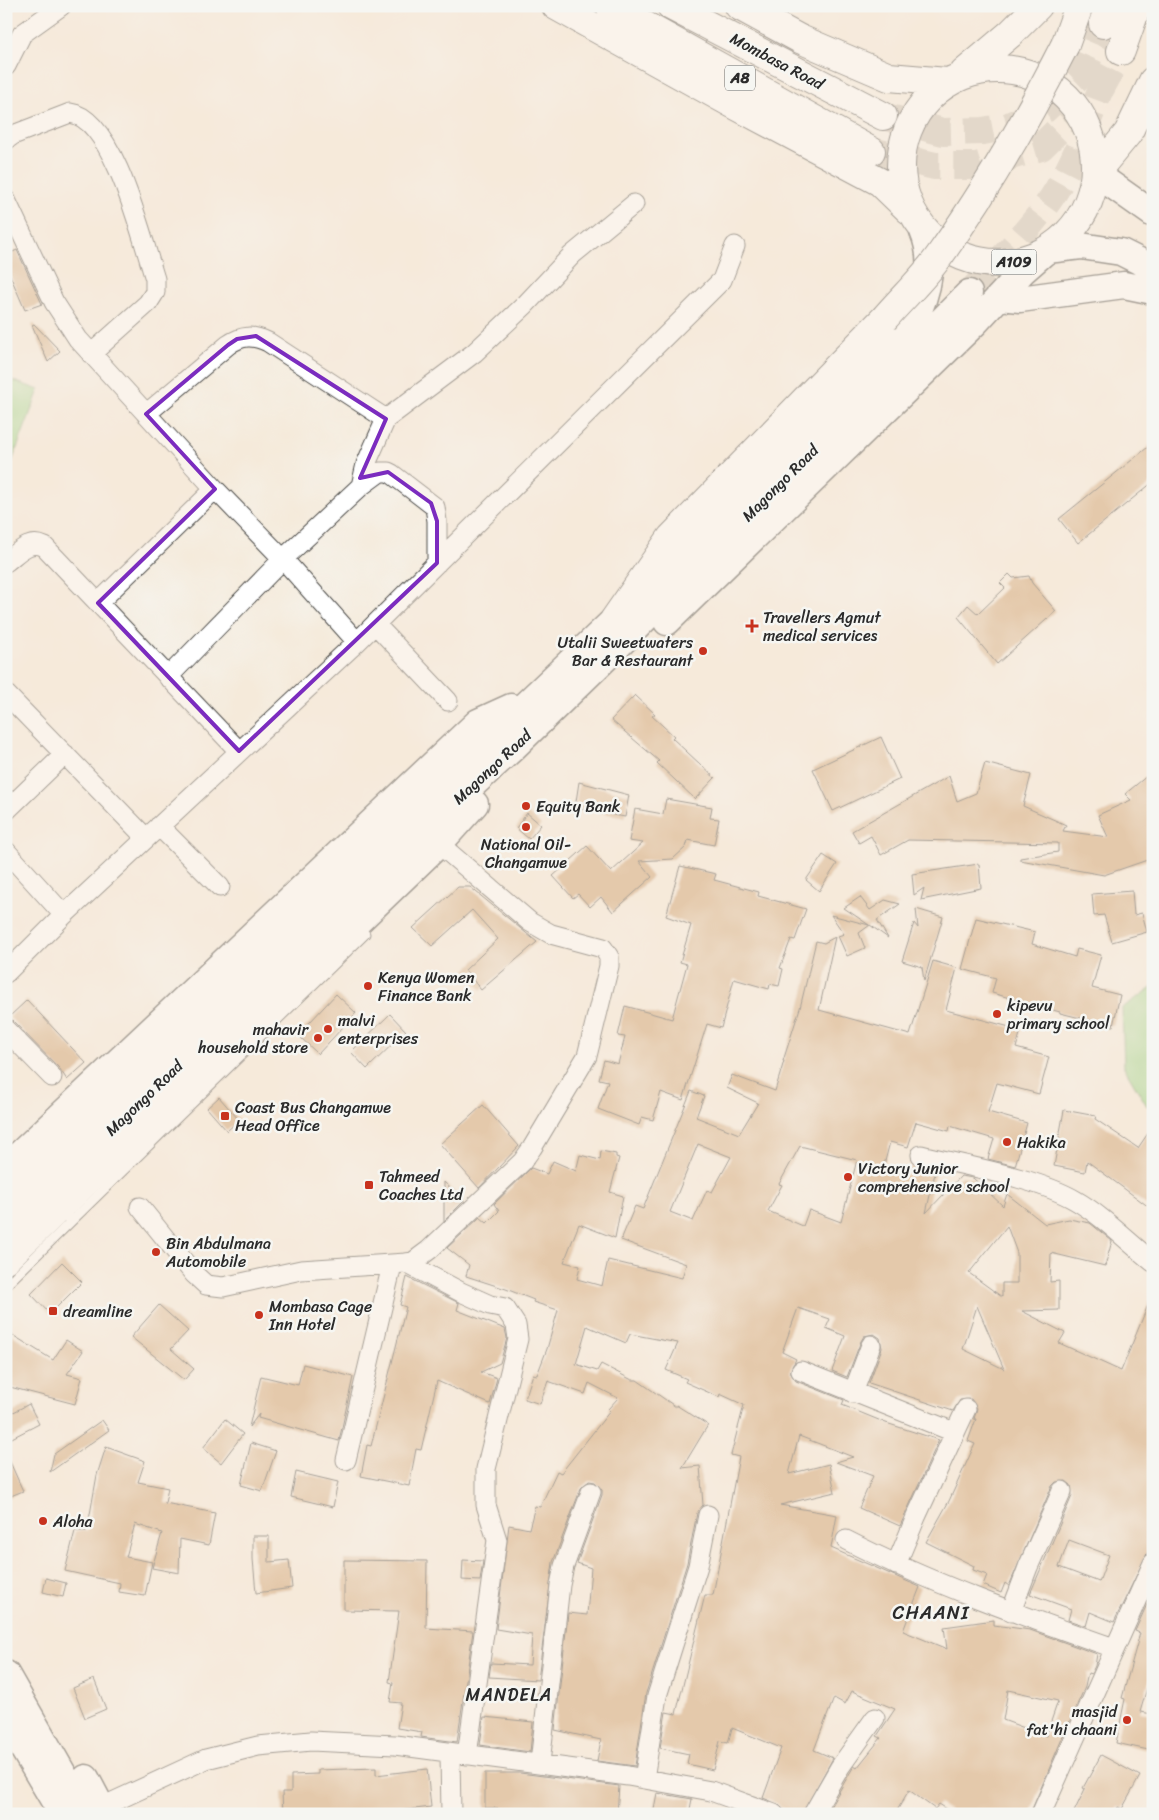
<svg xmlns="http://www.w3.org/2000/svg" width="1159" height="1820" viewBox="0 0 1159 1820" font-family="Sriracha,sans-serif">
<rect width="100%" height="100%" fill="#f6f6f2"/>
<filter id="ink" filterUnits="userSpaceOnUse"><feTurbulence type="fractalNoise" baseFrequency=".02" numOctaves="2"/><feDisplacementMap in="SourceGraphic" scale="10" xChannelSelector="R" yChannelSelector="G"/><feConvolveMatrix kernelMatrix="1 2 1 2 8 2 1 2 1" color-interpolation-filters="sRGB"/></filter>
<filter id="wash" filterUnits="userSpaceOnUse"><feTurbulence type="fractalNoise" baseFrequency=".0096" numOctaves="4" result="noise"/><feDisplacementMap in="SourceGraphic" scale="20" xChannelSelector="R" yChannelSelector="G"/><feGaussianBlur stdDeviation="1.12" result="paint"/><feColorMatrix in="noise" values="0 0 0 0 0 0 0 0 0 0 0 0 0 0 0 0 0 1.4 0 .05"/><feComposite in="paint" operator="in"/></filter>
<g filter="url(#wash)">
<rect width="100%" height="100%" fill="#f5eada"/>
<path fill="#9ad487" stroke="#628059" d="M6,378l33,12 -33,87z
M1153,987v120l-6,-1 -23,-39 -2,-59z"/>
<g id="blocks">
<path fill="#cfa271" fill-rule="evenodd" d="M17,250l25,54 -17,6 -19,-44v-11z
M34,324l26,27 -12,11 -16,-37z
M1153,443v39l-75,61 -19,-24z
M1009,574l4,4 16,-2 3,7 24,28 -59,53 -39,-47 10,-12 10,9 27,-26 -5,-5z
M635,695l20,19 -3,2 22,20 -2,2 43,40 -20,21 -38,-36 2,-2 -48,-41z
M881,737l19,42 -67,32 -20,-42z
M985,763l46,12 -8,31 43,19 -3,6 45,6 -10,-22 33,-15 -6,-6 28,-23v87l-49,17 -84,-15v-2l38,-6v-9l-150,-3 -27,15 -10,-19 -12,7 -7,-12 97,-55 8,25 19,-8z
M579,782l50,13 -4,22 -50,-9z
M666,799l46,8 -2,11 9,1 -5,26 -26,-5 -2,7 -13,12 -34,2 13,16 -39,35 -12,-15 -11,10 -12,-13 -5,4 -20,-22 34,-30 24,26 32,-29 -14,-2 6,-32 28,5z
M527,813l14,12 -12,14 -13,-11z
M823,855l14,9 -18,27 -13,-11z
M979,864l2,24 -60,12 3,-12 -10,7 -2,-21z
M680,866l36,8 -2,6 45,12 -1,4 48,13 -11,31 -4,-1 -11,29 3,1 -4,17 -9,-2 -1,5 -35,-10 -13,49 -14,-4 -24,76 -22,-8 -8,28 -11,-3 -3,8 -41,-16 10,-28 -9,-2 5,-19 14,4 7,-27 -7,-1 7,-30 47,13 15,-55 -7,-2 11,-37 -25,-9z
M458,887h12l67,55 -56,48 -16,-20 33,-31 -26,-29 -40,36 -19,-18z
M1132,891l2,24 8,-2 5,19 -35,10 -8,-27 -10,1 -2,-22z
M860,897l10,13 15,-10 15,4 -23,16 11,18 -18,-13 -11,8 6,15 -18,8 -9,-20 6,-2 -13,-19 38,10 -25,-17z
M916,909l27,8 -19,64 -2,-14 -20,-6 12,-38 4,5z
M976,918l59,14 -3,12 43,13 2,-8 24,6 -9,33 28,7 -7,31 -53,-13v-1l-68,-19 4,-15 -34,-9z
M835,937l-16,73 91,25 23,-74 24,7 -11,42 75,20 -5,18 33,9 -10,37 -42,-11 -9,29 39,11 -12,43 -27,-7 6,-20 -44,-13 -1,5 -33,-9 -8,25 -18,-5 -7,27 25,6 2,-8 25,6 -9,40 35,-37 12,2 30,28 4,-12 38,30 24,-5 21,4 22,18 -7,25 -54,-13 -1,29 9,-1v29l-37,1 43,22 -6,10 62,28 32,-78v248l-39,81 -24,-10 -4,14 -18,-6 3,-11 -41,-15 42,-98 -1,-11 -5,-4 -10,1 -4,4 -43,100 -4,-3 -4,10 -18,-8 4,-10 -14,-5 1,-4 -48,-24 23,-41 26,-57 -7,-3 8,-22h-2l3,-11 -6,-9 -11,1 -7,11 -84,-28 13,-35 -2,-10 -6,-4 -10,2 -3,5 -14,36 -15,-6 13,-35 -19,-8 4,-9 -32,-11 -16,44 14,7 -6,13 6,9 48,19 -2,5 44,18 53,17 -39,86 -41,-18 14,-32 -37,-14 17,-5 -54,-21 -10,38 40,-10 6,28 -55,13 57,10 -6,33 89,39 -17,44 44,18 -3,-22 50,-7v5l36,5 67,24 -2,12 -4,8 -3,-1 -3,14 -20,45 -8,-2 7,4 -34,80h-75l-16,-10 -4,5 -26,-19 -14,24h-69l28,-48 3,2 24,-30 -4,-2 18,-27 -43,-18 -7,13 -11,-6 -20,52 19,8 -31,56 -18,-4 -6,-6 -15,-6 18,-50 -49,-20 -4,15 -8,-2 -7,29 -26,-6 2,-10 -29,-6 6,-36 10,2 29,-119h8l26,-138 -8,-2 13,-50 -24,-11 -1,3 -34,-15 2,-3 -21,-9 12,-27 -48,-9 -4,9 -39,-17 -11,38 21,7 4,-7 31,16h5l39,27v-2l32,20 -26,43 18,-2 3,39 -6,8 -10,50 -41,130 -11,73 -38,-5 4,-21 -46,-10 13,-117 19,2 4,-47 -14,-5 25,-68v-5l-7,-8 -6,-1 -8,7 -28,74 -15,118 -49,-3 2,-14 39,2 2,-30 -36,-6 13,-104 20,4 6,-23 5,1 17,-36 4,2 49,-62 -2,-2 10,-11 -29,-15 -4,11 -37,-13 -8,23 -15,-5 8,-25 4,1 10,-26 11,-39 -25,-8 1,-2 -28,-11 -40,-13 3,-11 -22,-17 33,-31 7,6 12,-12 -5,-7 37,-36 16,6 6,-13 23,10 4,-16 20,5 1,-9 15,3v3l3,1 -9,34 13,4 -8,42 -36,-14 -15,38 16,4 -3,13 25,7 6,-26 74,18 4,-14 -65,-24 14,-34 8,3 48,-118 13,5 -8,21 43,17 19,-31 -31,-15 5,-13 43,16 9,-30h-1l17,-53 16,-67 8,2zM698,1144l33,13 -19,35 -5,-2 -14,31 -23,-9zM800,1146l57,14 -16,62 -32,-12 -6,16 -35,-15 14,-26 -3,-1zM1007,1226l10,27v30h-15v14l-33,-24zM977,1306l27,63 -41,-20zM1069,1540l40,15 -10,27 -40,-15zM1008,1690l50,11 -12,35 -43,-16z
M336,994l20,19 -38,41 -20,-19z
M27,1000l59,63 -19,17 -7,-11 -51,-52z
M390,1014l16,17 -39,38 -16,-17z
M219,1097l20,23 -12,11 -20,-23z
M483,1105l36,41 -40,42 -39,-44z
M1064,1110l32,6 -1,3 43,29 15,-22v84l-66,-49 -2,11 -31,-6z
M444,1182l20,19 -20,20z
M62,1262l20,20 -32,32 -19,-20z
M407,1277l52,26 -2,7 48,19 2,9 -7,25 -19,9 16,6 -7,26 -53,-23 -16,69 -5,-1 -7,37 -48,-10 6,-31 4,1 35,-139 -6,-2z
M159,1305l29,26 -17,18 23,20 -10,11 -53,-43z
M6,1331l47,29 13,-20 17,11 -16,23 15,4 -7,26 -69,-18z
M303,1364l50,13 -14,64 -81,-23 1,-4 -10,13 12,-51 37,9z
M29,1404l10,20 -33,17v-25z
M225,1419l18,15 -22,29 -18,-15z
M102,1420l7,10 -59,42 4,-18z
M251,1443l25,8 -14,40 -21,-6z
M106,1447l39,14 -7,21 30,6 -3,15 50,10 -6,32 -29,-6 -1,34 -27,-5 10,-35 -27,-9 -9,33 26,5 -7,34 -26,-4 1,-9 -55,-12 10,-40h12l10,-56z
M6,1453l17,38 -17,7z
M296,1472l42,10 -5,25 -42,-10z
M253,1536h16v26l20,-2 3,28 -36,5 -3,-34z
M344,1560l83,1 -1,67 47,3 -16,111 -36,-5 1,-5 -25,-4 4,-25 -11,-1 3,-19 -4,-1 10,-71 -55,-1z
M463,1560l20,1 -3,20 -18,-1z
M46,1578l20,5 -3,14 -20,-5z
M1153,1591v77l-13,44 13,2v37l-37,-8 9,-44 -3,-1 18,-65 -5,-2z
M94,1679l12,30 -21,9 -12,-30z
M484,1717l49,5 -3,30 -50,-7z
M1101,1755l39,21 -18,33 -4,-2 -3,7h-42l12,-25 -2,-1z
M376,1768v7l51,-6 4,38 -57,7h-91l-1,-22h9v-17l27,-1v-4z
M485,1773h35l99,13 -2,28h-119v-6h-13z
M657,1793l35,6 -3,15h-36z"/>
</g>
</g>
<g filter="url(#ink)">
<use href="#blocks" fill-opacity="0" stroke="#494845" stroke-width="1"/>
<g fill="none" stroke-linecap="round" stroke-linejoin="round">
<path stroke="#cdc4b7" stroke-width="26" stroke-dasharray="26 13" stroke-linecap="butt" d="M969,293c28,-31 59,-61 83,-96 22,-34 35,-71 49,-109"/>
<path stroke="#cdc4b7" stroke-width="28" stroke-dasharray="28 14" stroke-linecap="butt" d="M883,116l60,16 40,-1 26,-5 36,-17 36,-34 22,-51
M871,151l64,15h42l64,-19 60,-59 20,-37"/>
<g stroke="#494845" stroke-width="11">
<path id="service" d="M6,1285l359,-351"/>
</g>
<g stroke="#494845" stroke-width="21">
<path id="minor" d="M6,66l16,-32 39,-28
M6,140l7,-5 57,-22c44,5 73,129 85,166v13l-7,11 -57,51
M6,200l48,102 24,37 137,150 68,70 74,83
M146,414l82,-69c14,-10 25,-10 40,-3l118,77
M361,486l5,-22 20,-45 88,-66 51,-48 47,-50 62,-51
M6,562c13,-10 23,-23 39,-15l194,204
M98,603l117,-114
M375,624l73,77
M168,677l115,-118 78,-73 19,-14h8l4,2 43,33 2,14v42
M6,694l140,144
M6,811l59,-57
M159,826l61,61
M6,851l58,64
M6,973l58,-58 293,-273 365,-362 13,-34
M6,1030l46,47
M921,1155c44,11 116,23 154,45 28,16 53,42 78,62
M140,1207l54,67 12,11 17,2 78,-17 105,-7 55,29 29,13 15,3 11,17 2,14 -32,130v36l11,35 -30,215
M406,1263l7,-1 16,-12 93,-88 10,-14 55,-92 22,-90v-9l-6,-9 -52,-14 -21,-12 -91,-78
M801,1371l153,61
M853,1393l18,-48
M346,1460l46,-195
M846,1540c86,44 177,76 268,108
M896,1565l20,-48 50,-108
M1011,1612l17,-45 34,-76
M450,1753l1,61
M540,1763l20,-178 4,-19 27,-74
M644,1779l13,-83 41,-130 10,-51
M102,1807l104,-48 52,-13 53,-5 84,4 233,31 83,15 63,23
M813,1814l27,-47 35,-49
M1041,1814l112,-251"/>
</g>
<g stroke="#494845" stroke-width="29">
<path id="secondary" d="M1095,173l58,41
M999,297l21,2 104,-14 29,6
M667,622l309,-300 47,-51 24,-21 34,-4 40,6 32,16
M6,1167l472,-445 33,-15
M6,1199l608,-579 282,-279c7,-10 18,-20 23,-31 11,-26 15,-53 4,-79
M6,1233l349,-340 157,-144 100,-97 357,-359
M6,1260l433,-416 36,-40
M6,1674l80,140
M6,1720l56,94
M86,1778l19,36"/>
</g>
<g stroke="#494845" stroke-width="30">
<path id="trunk" d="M556,6l175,97 149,79 29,28
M610,6l261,145
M671,6l212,110
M739,6l61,33 89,38 58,5
M1103,24l6,-18
M1065,45l14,-39
M1121,51l16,-45
M901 166a97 97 0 1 1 194 0a97 97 0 1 1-194 0Z
M964,73l46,-39 28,-28
M1095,173l33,-40 25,-52
M614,620l57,-82 213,-219"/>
</g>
<use href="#service" stroke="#fff" stroke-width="9"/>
<use href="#minor" stroke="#fff" stroke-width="19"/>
<use href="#secondary" stroke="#fff" stroke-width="26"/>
<use href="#trunk" stroke="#fff" stroke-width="28"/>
<g stroke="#494845" stroke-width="30" stroke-linecap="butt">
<path id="trunk-bridge" d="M884,319c18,-21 40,-41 56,-64 47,-66 88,-137 125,-210"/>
</g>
<use href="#trunk-bridge" stroke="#fff" stroke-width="28"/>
</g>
</g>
<path d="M0 0H1159V1820H0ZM256,336l130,83 -26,59 28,-6 43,31 6,18v42l-198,188 -141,-148 117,-114 -69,-75 82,-69 9,-6z" fill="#f5eada" fill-opacity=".55" fill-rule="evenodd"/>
<path fill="none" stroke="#7b2cbf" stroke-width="4" stroke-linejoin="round" d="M256,336l130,83 -26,59 28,-6 43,31 6,18v42l-198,188 -141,-148 117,-114 -69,-75 82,-69 9,-6z"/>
<g fill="#c8321e" stroke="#f6f6f2" stroke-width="2">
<path d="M749.5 618.5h5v5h5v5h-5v5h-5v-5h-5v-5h5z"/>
<circle cx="703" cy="651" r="5"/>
<circle cx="526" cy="806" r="5"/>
<circle cx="526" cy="827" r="5"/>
<circle cx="368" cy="986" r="5"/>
<circle cx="997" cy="1014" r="5"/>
<circle cx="328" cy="1029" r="5"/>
<circle cx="318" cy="1038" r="5"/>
<rect x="220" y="1111" width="10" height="10" rx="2.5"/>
<circle cx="1007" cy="1142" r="5"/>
<circle cx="848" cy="1177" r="5"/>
<rect x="364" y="1180" width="10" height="10" rx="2.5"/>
<circle cx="156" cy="1252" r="5"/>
<rect x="48" y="1306" width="10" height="10" rx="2.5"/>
<circle cx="259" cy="1315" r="5"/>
<circle cx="43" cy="1521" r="5"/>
<circle cx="1127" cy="1720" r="5"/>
</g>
<g text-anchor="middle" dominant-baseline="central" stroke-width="5" stroke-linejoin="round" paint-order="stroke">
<g fill="#f6f6f2" stroke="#686867" stroke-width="1">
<rect x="725" y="65.5" width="30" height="25" rx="4"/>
<rect x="991.5" y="249.5" width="45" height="25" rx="4"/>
</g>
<g font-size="15" font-weight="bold" fill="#2b2b2b">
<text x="740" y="78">A8</text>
<text x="1014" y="262">A109</text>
</g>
<g font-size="16" fill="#2b2b2b" stroke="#f6f6f2">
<text transform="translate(777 61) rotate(28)">Mombasa Road</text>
<text transform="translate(780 483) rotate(-45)">Magongo Road</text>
<text transform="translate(492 767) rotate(-43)">Magongo Road</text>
<text transform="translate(144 1098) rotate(-44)">Magongo Road</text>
</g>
<g font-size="16" fill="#2b2b2b" stroke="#f6f6f2" text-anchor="start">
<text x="763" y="617">Travellers Agmut<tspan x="763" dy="18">medical services</tspan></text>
<text x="693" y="642" text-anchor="end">Utalii Sweetwaters<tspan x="693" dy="18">Bar &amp; Restaurant</tspan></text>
<text x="536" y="806">Equity Bank</text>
<text x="526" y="844" text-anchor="middle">National Oil-<tspan x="526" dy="18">Changamwe</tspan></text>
<text x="378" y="977">Kenya Women<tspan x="378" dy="18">Finance Bank</tspan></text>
<text x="1007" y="1005">kipevu<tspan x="1007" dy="18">primary school</tspan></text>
<text x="338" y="1020">malvi<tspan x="338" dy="18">enterprises</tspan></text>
<text x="308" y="1029" text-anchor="end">mahavir<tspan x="308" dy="18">household store</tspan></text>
<text x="235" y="1107">Coast Bus Changamwe<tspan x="235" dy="18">Head Office</tspan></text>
<text x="1017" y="1142">Hakika</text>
<text x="858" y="1168">Victory Junior<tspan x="858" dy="18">comprehensive school</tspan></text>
<text x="379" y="1176">Tahmeed<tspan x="379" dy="18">Coaches Ltd</tspan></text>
<text x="166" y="1243">Bin Abdulmana<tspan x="166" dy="18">Automobile</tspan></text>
<text x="269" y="1306">Mombasa Cage<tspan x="269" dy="18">Inn Hotel</tspan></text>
<text x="63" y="1311">dreamline</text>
<text x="53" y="1521">Aloha</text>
<text x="1117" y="1711" text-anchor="end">masjid<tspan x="1117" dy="18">fat'hi chaani</tspan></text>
</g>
<g font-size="18" letter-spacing="1" fill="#2b2b2b" stroke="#f6f6f2">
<text x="509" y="1695">MANDELA</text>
</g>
<g font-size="19" letter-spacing="1" fill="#2b2b2b" stroke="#f6f6f2">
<text x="931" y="1612">CHAANI</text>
</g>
</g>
<rect width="1159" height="1820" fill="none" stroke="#f6f6f2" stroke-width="25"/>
</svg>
